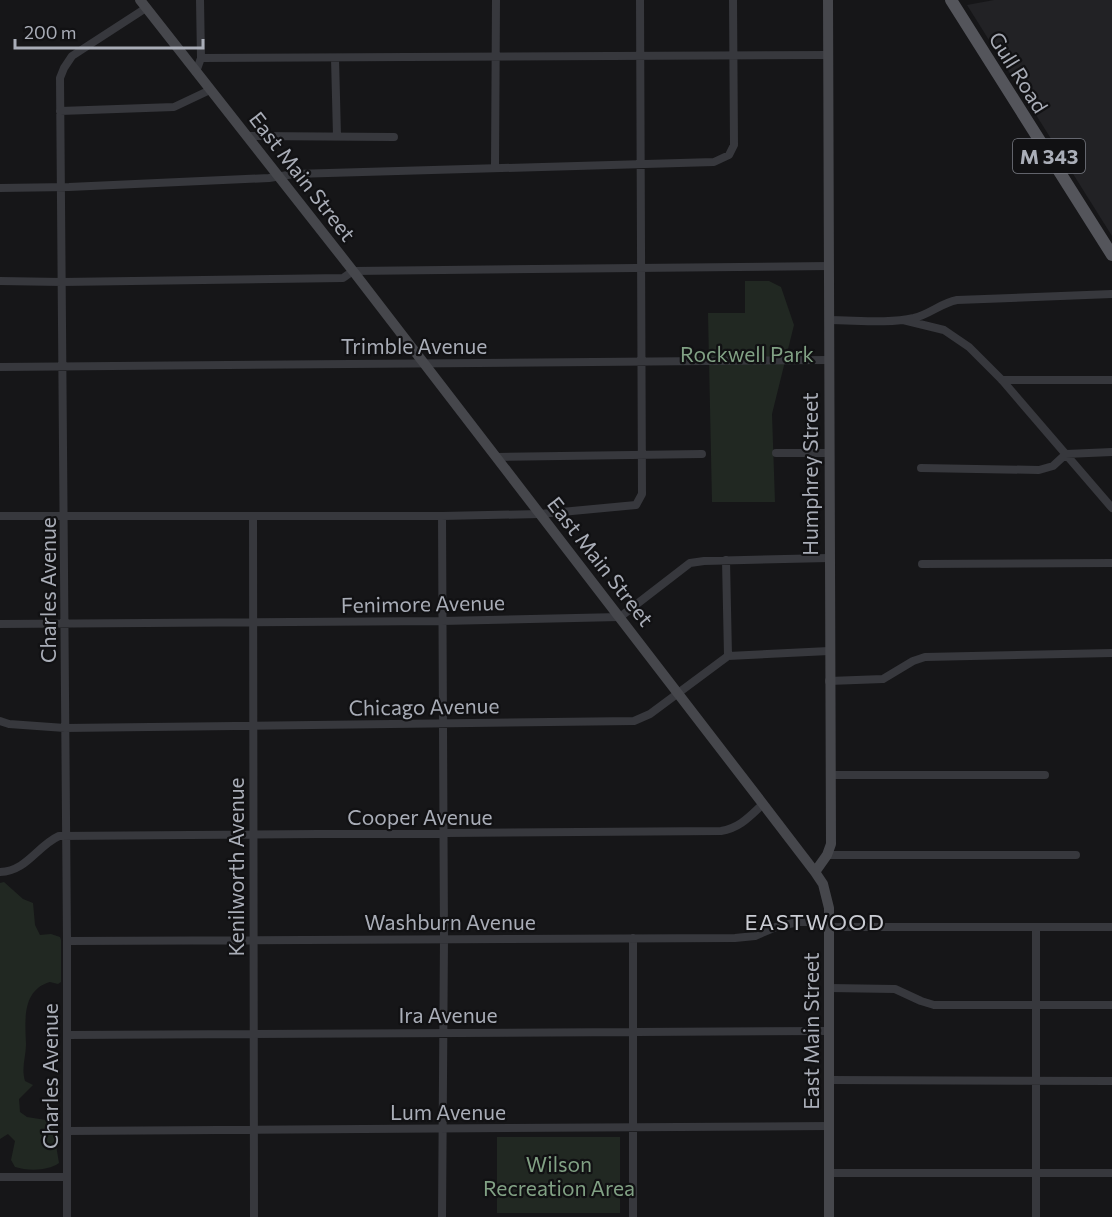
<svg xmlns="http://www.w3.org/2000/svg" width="1112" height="1217" viewBox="0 0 1112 1217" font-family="Commissioner,sans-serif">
<rect width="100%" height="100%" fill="#161618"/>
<path fill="#222225" d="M994,0h118v236l-145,-231z"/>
<path fill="#212822" d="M745,281h24l12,6 13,38 -22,89 3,88h-63l-4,-189h37z
M4,882l19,17 10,4 2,22 5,10 11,-1 9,3 1,3v42l-3,2 -8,-2c-28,8 -25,38 -24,62 0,13 -5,24 -1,37l8,4 -14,14 1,13 7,5 25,4 7,42c-11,8 -31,8 -44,4l-4,-7 4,-19 -7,-7 -8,5v-256z
M497,1137h123v76h-123z"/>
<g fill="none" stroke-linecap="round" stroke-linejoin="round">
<path stroke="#37383d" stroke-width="8" d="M201,58l628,-3
M335,58l2,78
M196,72l5,-14 -1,-58
M60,111l114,-4 36,-17
M247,136l147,1
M495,167l1,-167
M0,188l69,-1 200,-9 25,-4 420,-12 15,-7 5,-10 -1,-145
M0,281l62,1 281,-4 10,-7 476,-5
M829,320c28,0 58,4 85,-2 16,-4 27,-15 43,-18l155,-6
M903,320l41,10 25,17 33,33 110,128
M0,367l829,-7
M1002,380h110
M776,453h53
M497,457l205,-3
M921,468l118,2 14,-4 13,-12 46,-2
M0,516h442l98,-2 96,-9 6,-11 -2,-494
M253,516l1,701
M442,516l2,422 -2,279
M726,560l2,96
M922,564l190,-1
M0,624l442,-3 178,-4 70,-54 14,-2 125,-3
M829,681l54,-2 30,-18 12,-4 187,-4
M0,721l9,3 56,4 569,-7 16,-7 78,-58 101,-5
M830,775h215
M827,855h249
M0,872c27,-1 37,-26 59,-36l662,-5c19,-3 29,-15 42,-27
M67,941l668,-3 20,-2 21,-9 22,-5h12l19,5h283
M829,988l66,1 26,12 13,4h178
M67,1035l762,-4
M829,1080l283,1
M67,1131l762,-5
M829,1173h283
M0,1177h66
M67,1217v-276l-7,-863 4,-10 8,-12 74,-48
M633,1217v-279
M1036,1217v-290"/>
<path stroke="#46474c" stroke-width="10" d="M140,0l213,271 410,533 52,68 8,12 6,24v309
M815,872l12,-17 4,-11 -3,-844"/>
<path stroke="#54555b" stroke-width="12" d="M951,0l161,255"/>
</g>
<g text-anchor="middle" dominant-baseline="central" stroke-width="4.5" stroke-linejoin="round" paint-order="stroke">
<rect fill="#111113" stroke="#7b7e86" stroke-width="1.5" x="1013" y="139" width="72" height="34" rx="4.5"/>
<g font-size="20" font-weight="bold" fill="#a9adb7">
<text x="1049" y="156">M 343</text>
</g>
<g font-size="21" fill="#a9adb7" stroke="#111113">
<text transform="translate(1019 72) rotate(58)">Gull Road</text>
<text transform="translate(303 176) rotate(52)">East Main Street</text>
<text x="414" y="345">Trimble Avenue</text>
<text transform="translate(809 474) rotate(-90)">Humphrey Street</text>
<text transform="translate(601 561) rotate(52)">East Main Street</text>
<text transform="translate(47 590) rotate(-90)">Charles Avenue</text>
<text transform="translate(423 603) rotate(-1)">Fenimore Avenue</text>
<text transform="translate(424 706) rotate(-1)">Chicago Avenue</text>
<text x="420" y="816">Cooper Avenue</text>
<text transform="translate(235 867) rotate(-90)">Kenilworth Avenue</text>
<text x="450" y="921">Washburn Avenue</text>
<text x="448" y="1014">Ira Avenue</text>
<text transform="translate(810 1031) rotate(-90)">East Main Street</text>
<text transform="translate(49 1076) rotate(-90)">Charles Avenue</text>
<text x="448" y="1111">Lum Avenue</text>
</g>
<g font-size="21" fill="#81a184" stroke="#111113">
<text x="747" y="353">Rockwell Park</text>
<text x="559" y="1163">Wilson<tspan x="559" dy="24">Recreation Area</tspan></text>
</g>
<g font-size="22" letter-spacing="1.5" fill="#caccd3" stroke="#111113">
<text x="815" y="921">EASTWOOD</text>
</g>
</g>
<path d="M15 39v9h188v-9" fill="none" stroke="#a9adb7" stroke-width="3"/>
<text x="24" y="39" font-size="18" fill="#a9adb7" stroke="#111113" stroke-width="4.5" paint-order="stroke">200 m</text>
</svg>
